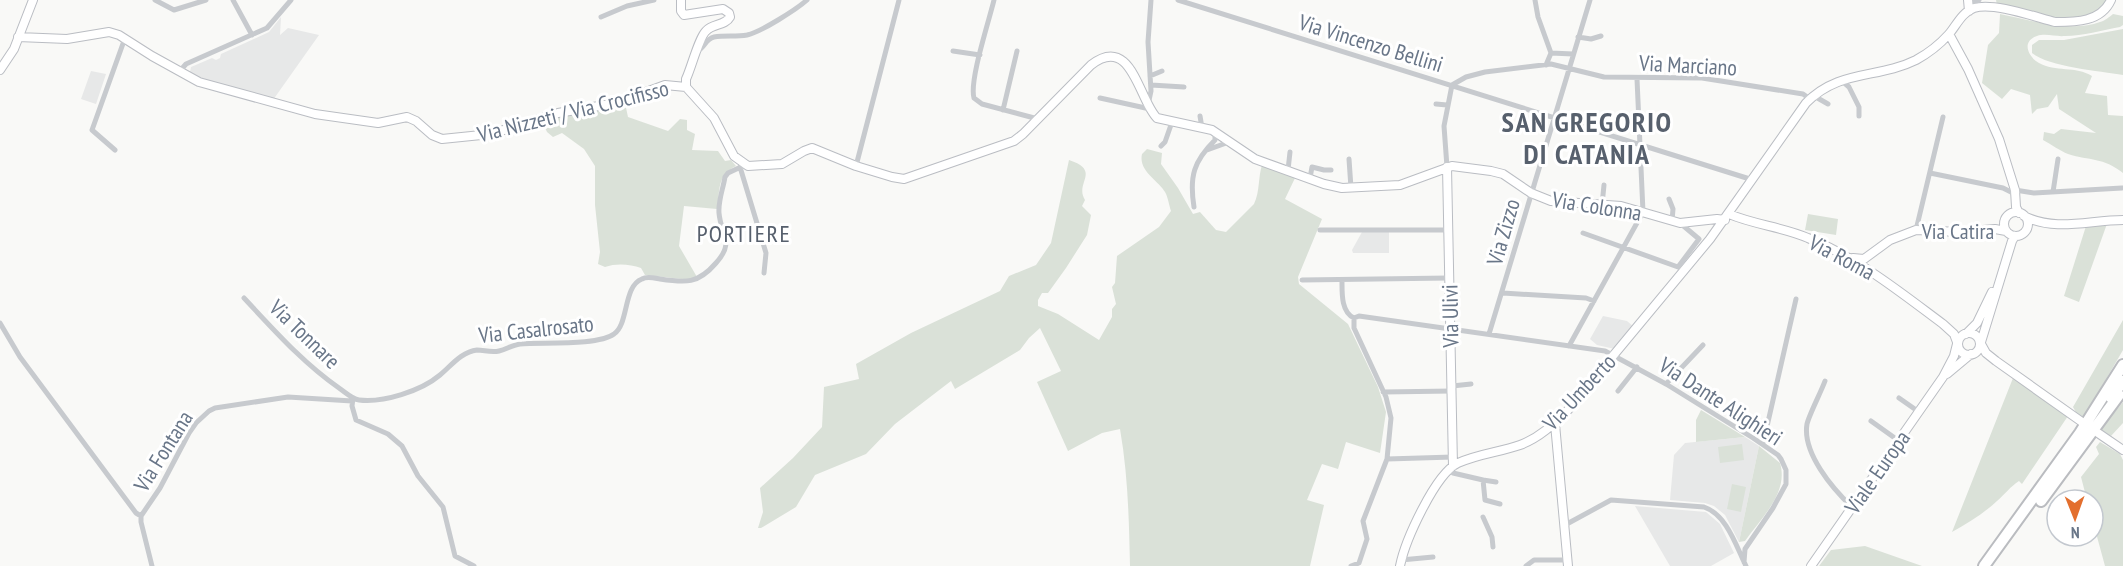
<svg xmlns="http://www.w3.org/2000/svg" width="2123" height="566" viewBox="0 0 2123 566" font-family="'PT Sans Narrow',sans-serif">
<rect width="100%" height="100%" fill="#f9f9f7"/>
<path fill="#e7e8e8" d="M281,17l-1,18 8,-7 31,7 -46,65 -81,-24 -2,-4 1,-5 21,-9 4,2 4,-2 1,-4 48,-22z
M91,71l15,3 -10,30 -15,-5z
M1362,232h27v21h-36l-1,-3z
M1603,316l24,5 7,6 -19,22 -18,-4 -7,-6z
M1745,437l14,9 -20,96 -14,-27 -11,-9 -9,-3 -35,-3 4,-45 11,-12z
M1635,506l71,6 14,12 14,29 -23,13h-41z"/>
<path fill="#dae1d8" d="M1996,0h111c-23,35 -77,12 -110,5z
M2000,14c29,6 71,19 100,8 5,-1 9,-5 13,-8l10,2v9l-3,2c-18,3 -37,9 -55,9 -9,1 -19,-3 -28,0 -16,5 -9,21 2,27 16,9 37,3 53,13l-7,17 22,3 1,19 15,1v57c-20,-16 -33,-12 -55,-19 -8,-3 -17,-10 -25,-14l1,-8 10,2 7,-5 35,4 -37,-24 -2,-15 -9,13 -11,2 -5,5 -2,-19 -19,-6 -9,10 -20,-16 6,-38 11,-12z
M2123,29v46c-23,-4 -74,-8 -91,-22v-8l7,-5h25z
M625,103l3,14 40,14 12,-12 7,1v10l8,4 -3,16 26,1 7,10 6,-1 5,6c-19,9 -16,24 -19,43l-33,-3 -5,40 18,31 -6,3 -46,-5 -4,-7c-11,-4 -25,-5 -36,-1l-7,-3 2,-12 -5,-47v-39l-11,-17 -22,-16 -9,4 -6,-5 -5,-11 25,-7 51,-7z
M1147,149l15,4 -1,11 17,24 15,26 7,-2 16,18 10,2 28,-28c6,-12 4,-27 8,-39l33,13 -10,21 37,20 -24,58 1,7 49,40 30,63 8,25 -6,41 -34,-11 -8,27 -16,-5 -15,36 17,5 -14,61h-180c-1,-46 -2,-91 -10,-137l-18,4 -34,18 -31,-69 24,-11 -21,-43 -11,10 -9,12 -65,39 -4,-8 -56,43 -29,30 -51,21 -19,32 -35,21h-3l5,-16 -3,-24 33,-30 29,-31 2,-40 35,-8 -3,-15 55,-31 89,-42 9,-15 27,-11 15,-22 18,-83c33,11 5,23 16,40l-3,6 9,9 -4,20 -21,33 -18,25h-6l-4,7v6l20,8 41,26 13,-23v-8l4,-5 -4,-17 3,-4 2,-27 42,-29 12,-16c-2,-6 -3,-14 -6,-19 -6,-11 -27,-21 -23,-38z
M1808,214l30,5 -2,16 -31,-5z
M2108,221l-29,81 -15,-6 22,-70z
M2123,320v30l-40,69 -6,-5 -4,-7z
M2013,378l55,38 -46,68 -3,-3c-9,6 -14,13 -22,20 -14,13 -29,22 -45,31z
M2123,402v21l-12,13 -11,-6z
M1701,410l44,27 -49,5v-22z
M2100,442l20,12 3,6v106h-18l-12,-44v-22h-6l-6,-23 18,-23 -3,-7z
M1742,444l2,16 -24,3 -2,-16z
M1759,446l21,17c9,30 -19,55 -35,78l-6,1z
M1732,484l14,3 -5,25 -14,-3z
M1865,546l57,20h-103l12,-16z"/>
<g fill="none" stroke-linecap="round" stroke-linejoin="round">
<g stroke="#babdc3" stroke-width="10">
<path id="secondary" d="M681,0v11l3,4 39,-6 6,4 1,4c-5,9 -17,6 -24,14 -7,6 -15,38 -20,48v8
M1968,0l1,11
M1949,34l19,35 31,70 16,51 1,17 3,6
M18,37l49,2 42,-7 10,3 33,21 47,26 116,32 63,9 29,-6 9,4 16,14 10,4 49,-5 67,-21 58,-10 49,-18 21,2
M0,70l14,-21 19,-49
M686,87l28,31 20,38 14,10 34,-2 22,-13 8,-3 44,18 36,11 12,2 110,-38 9,-7 68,-69c41,-32 48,36 66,53l55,12 43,29 69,25 18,4 58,-3 52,-19 39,5 12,3 28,19 20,8 70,5 59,17 37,-4 8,1
M1447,167l6,299
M2004 224a12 12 0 1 1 24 0a12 12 0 1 1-24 0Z
M1729,214c26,11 54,13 79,24 50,20 92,54 135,86l11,10 3,8
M2024,216c32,16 65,4 99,4
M1853,258l11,1 26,-19 26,-10 43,2 36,-3 11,2
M1958 344a11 11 0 1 1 22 0a11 11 0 1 1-22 0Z
M1966,334l11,-11 15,-31
M1981,342l31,-101 3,-5
M1981,344l5,9 10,8 86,61
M1947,374l24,-20
M1555,424l13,142
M2098,433l25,17
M1400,566c5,-25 35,-92 58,-103 19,-9 42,-11 62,-18 19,-7 34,-21 48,-35l142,-171 96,-136c33,-34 72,-24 110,-43 11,-6 24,-16 33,-26 7,-8 13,-22 25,-26 20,-6 61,9 81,14 21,0 46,0 56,-22
M1811,566l132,-189 11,-21 3,-12"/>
</g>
<g stroke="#babcc0" stroke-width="14">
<path id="highway" d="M2111,398l12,-17
M2041,501l78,-106
M1984,566l96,-133 43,-68"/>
</g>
<path stroke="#c7cace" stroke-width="5" d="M155,0l19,10 32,-10
M233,0l19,35
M994,0c-5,21 -25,81 -20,98l8,6 56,15
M1178,0l575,180
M1535,0l3,17 13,36
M1968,4l11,-4
M601,17l26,-11 27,-6
M1578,37l13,2 10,-3
M697,51c8,-3 8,-12 17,-14 11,-2 22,0 33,-2 14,-3 50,-26 60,-35
M953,51l27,4
M1546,65l5,-12 22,1
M179,72l7,-8 81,-36 24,-28
M1150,76l12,-5
M1841,80l8,7 10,20v9
M1151,85l33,2
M1814,96l14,8
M1100,98l50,11
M1436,104l11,1
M1148,105l3,-14 -3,-49 3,-42
M1003,110l14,-59
M1200,116l2,12
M1161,146l4,-4 7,-20
M115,150l-23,-20 33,-92
M1207,150l22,-8
M1349,159l2,29
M856,166l43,-166
M740,167l26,86 -2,20
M1447,167l-3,-41 8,-41 14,-8 19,-5 66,-8 53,13 98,1 101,16 7,5
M1288,170l2,-18
M1930,173l73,15 8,4
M1310,178l2,-11 12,3h7
M2015,190l19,3 88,-5
M2053,192l5,-33
M1669,199l4,10 -1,12
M1602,205l2,-20
M1194,207c-5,-31 0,-46 21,-67v-8
M1320,230h128
M1916,230l27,-113
M1583,233l95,34 21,-28 -19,-16
M1302,280l147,-2
M1342,280c0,13 -1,32 12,38
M1503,293l83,5 8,3
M244,298c30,32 59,65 95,90 6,4 13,11 20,12 24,3 62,-9 81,-25 11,-9 21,-23 37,-25 7,0 14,3 22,1 8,-2 13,-6 21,-7 23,-2 78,2 94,-10 15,-10 9,-48 28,-55 5,-3 12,-1 18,0 26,4 38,5 56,-16 19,-21 5,-27 3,-50 -1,-12 4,-24 6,-36l3,-4 17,-8
M1354,318l5,-2 246,35 61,33 87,54 25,17 3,4 5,11v14l-13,24 -28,41 -1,13
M0,323l20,34 116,156 5,3
M1489,334l101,-334
M1569,346l74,-134 -6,-133
M1825,381c-4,11 -16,34 -18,43 -5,29 26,65 45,83
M1666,384l37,-39
M1452,386l19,-2
M1618,391l19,-24
M1383,392l69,-1
M353,398l-1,8 4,14 32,14 14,12 16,30 25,31 12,49 19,10
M1899,398l20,14
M1871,421l28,20
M1763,444l33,-145
M1387,459l66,-2
M1449,470l4,3 30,7 2,20 15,4
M1483,480l13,2
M1483,517l9,20 1,10
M1565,525l46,-25 93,7c23,8 32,39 42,59
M1401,560l32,-3
M152,566l-11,-44v-6l19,-28 29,-55 7,-10 13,-12 6,-3 73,-11 64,4
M1351,566l8,-3 8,-24 -4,-18 24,-62 4,-41 -5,-21 -32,-69v-10
M1526,566l8,-6h33"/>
<use href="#secondary" stroke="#fff" stroke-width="8"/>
<use href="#highway" stroke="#fff" stroke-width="10"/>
</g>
<g text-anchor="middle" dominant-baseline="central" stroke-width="6" stroke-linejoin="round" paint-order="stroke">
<g font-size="22" fill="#697688" stroke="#fff">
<text transform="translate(1371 43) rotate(17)">Via Vincenzo Bellini</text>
<text transform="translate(1688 65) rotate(3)">Via Marciano</text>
<text transform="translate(573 111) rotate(-14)">Via Nizzeti / Via Crocifisso</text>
<text transform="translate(1597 206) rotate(9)">Via Colonna</text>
<text x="1958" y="231">Via Catira</text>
<text transform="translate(1503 232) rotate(-74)">Via Zizzo</text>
<text transform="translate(1842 257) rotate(28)">Via Roma</text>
<text transform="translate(1450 316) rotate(-91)">Via Ulivi</text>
<text transform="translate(536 329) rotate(-6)">Via Casalrosato</text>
<text transform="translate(305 334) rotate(44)">Via Tonnare</text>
<text transform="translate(1579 392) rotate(-47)">Via Umberto</text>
<text transform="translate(1721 401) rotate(33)">Via Dante Alighieri</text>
<text transform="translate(163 451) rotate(-58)">Via Fontana</text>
<text transform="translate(1877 472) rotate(-55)">Viale Europa</text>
</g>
<g font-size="24" letter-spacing="1.5" fill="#57606d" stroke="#fff">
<text x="744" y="233">PORTIERE</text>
</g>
<g font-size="28" font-weight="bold" letter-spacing="1.5" fill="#57606d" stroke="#fff">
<text x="1587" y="121">SAN GREGORIO<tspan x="1587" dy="32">DI CATANIA</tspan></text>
</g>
</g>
<g transform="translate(2075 518) rotate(179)"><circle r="28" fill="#ffffff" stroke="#c3c8cf" stroke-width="1.5"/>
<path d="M0-4.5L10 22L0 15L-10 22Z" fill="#e36f2e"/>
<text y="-9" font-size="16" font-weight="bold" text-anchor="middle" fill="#697688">N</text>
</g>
</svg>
